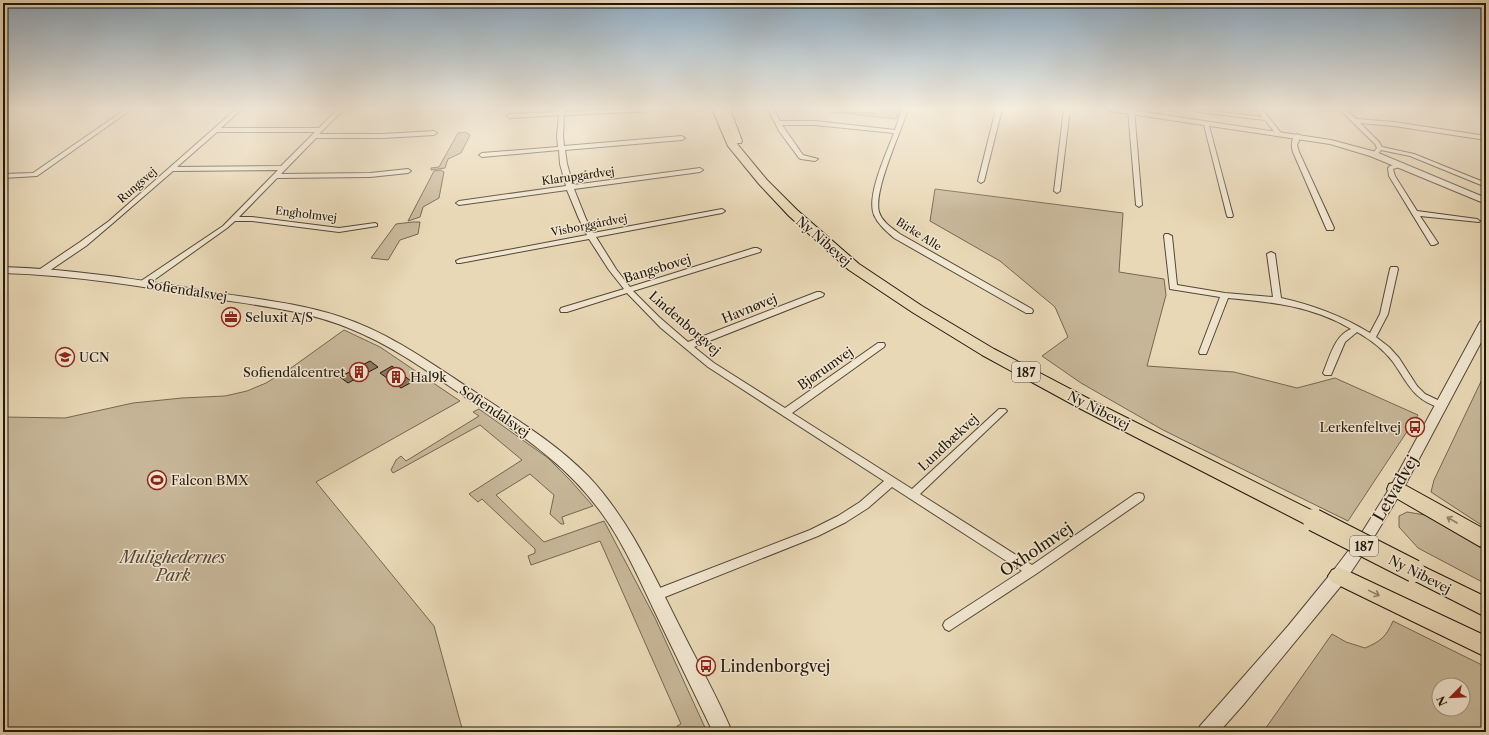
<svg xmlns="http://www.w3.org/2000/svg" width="1489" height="735" viewBox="0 0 1489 735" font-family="'Libre Caslon Text',serif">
<rect width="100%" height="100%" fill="#e9d8b6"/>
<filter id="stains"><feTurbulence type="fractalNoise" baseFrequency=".005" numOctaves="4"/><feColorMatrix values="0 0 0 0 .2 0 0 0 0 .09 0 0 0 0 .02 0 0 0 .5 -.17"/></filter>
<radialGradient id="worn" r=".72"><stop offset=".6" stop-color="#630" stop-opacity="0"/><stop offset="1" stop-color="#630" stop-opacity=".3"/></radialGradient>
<path fill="#c7b799" stroke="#746752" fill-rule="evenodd" d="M878,109h22l-4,10 -66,-7 45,1v-2h3z
M465,132l5,3 -9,18 -13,6 -3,9 -14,2v-2l8,-1 19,-34z
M441,170l3,2 -5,26 -16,9 -3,10 -12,4 26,-50z
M935,189l188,24 -4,59 45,7 2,16 -19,71 87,6 63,16 38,-10 83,37 -70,106 -185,-91 -82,-47 -39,-27 26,-19 -13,-30 -55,-46 -70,-40z
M413,222h7l-2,12 -18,6 -12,20 -17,-2 25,-34z
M344,330l36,17 80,54 -144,81 118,144 29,106h-460v-315l62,1 68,-15 49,-5 43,-2 22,-5 19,-8 25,-15z
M1486,371v157l-55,-36 3,-12z
M479,409l69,49 23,23 22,25 -31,11 2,7h-3l-11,-10 4,-19 -24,-21 -34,21 48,47 60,-21 51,97 52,114h-28l-2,-6 4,-2 -81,-183 -69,24 -3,-9 7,-3v-4l-53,-50 -4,3 -9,-8 53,-34 -42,-35 -87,48 -2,-3 5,-10 5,-4 5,5 73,-45 -6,-4z
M1407,512l18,3 61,36v33l-68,-36 -19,-21v-11z
M1393,621l93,46v65h-223l69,-98 14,8 19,6c16,-7 21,-11 28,-27zM1439,685h24v24h-24z"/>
<path fill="#897b64" stroke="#21170b" d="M370,361l8,6 -30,16 -8,-6z
M392,366l20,16 -11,6 -21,-15z"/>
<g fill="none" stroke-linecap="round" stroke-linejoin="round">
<g stroke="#534736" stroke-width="2">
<path id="minor" d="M126,109h6l-95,67 -34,2v-4l30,-1z
M236,109h6l-21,19h98l19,-19h6l-25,25h64l51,-3 3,2 -3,2 -51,3h-67l-35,36 89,-1 38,-4 3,2 -3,2 -38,4 -93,1 -38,39h13l87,11 36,-5 2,1v2l-38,6 -87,-11h-17l-8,7 -80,57h-6l-1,-2 1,-2 82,-55 55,-56 -105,1 -60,52 -27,23 -40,27h-6v-4l40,-27 29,-21zM217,132h98l-34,34 -104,1z
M559,109h6v3l60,-3h32l-3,2 -90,4 -1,21 1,10 118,-10 3,2 -3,2 -117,10 2,14 6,21 127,-17 3,2 -3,2 -126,17 12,30 7,14 129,-24 3,2 -3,2 -126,24 20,32 14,18 124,-39h3l4,2 -1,2 -127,39 26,26 29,25 129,-50h3l4,2 -1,2 -129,51 20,16 71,45 93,-65h6l1,2 -1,2 -92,66 120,76 87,-80h6l2,2 -2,2 -85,81 112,71 103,-71 4,-1 4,1 1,3 -1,3 -107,74 -87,57 -4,-2 -2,-4 2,-4 77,-50 -130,-84 -24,21 -22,14 -28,14 -158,63 -4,1 -4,-1 -2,-4 2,-4 158,-61 28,-14 22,-14 24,-21 -176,-114 -47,-39 -34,-35 -60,19h-6l-1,-2 1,-2 63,-19 -15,-19 -20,-31 -129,24h-3l-1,-2 4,-2 127,-24 -8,-16 -12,-29 -108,15 -3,-2 3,-2 107,-15 -6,-22 -1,-14 -77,7 -3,-2 3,-2 76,-6 -1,-11 2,-21 -49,3 -3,-2 3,-2 49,-2z
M768,109h6l6,12h35l80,9 7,-21h6c-7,23 -35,82 -29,103 3,10 13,16 21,22l132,75 1,2 -1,2h-6l-132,-75c-8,-7 -16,-14 -20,-23 -8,-19 13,-63 20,-82l-79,-8h-33l21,30 15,4 -3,2 -14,-2 -2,-1 -20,-27z
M996,109h6l-18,72 -3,2 -3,-2z
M1064,109h6l-10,82 -3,2 -3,-2z
M1128,109h6l8,96 -3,2 -3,-2z
M1194,109l68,8 -6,-8h6l19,24 -5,1 -11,-14 -67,-8z
M1339,109h6l11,10 38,3 92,14v4l-92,-14 -34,-3 19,19 3,5 32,7 72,29v4l-76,-31 -29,-6 -3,4h-4l-1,-1 4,-5 -2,-4z
M1476,109h10v3l-9,-2z
M1203,121l5,1 25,94 -1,1h-4l-1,-1z
M1298,134l3,2 -4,9 2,7 35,76 -1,2h-6l-1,-2 -33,-76c-2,-6 -2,-15 5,-18z
M1400,163l2,1v2l-9,3 2,7 22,35 60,8 3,2 -1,1 -59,-6 18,27 -4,2h-3l-42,-69 -1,-8 2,-2z
M1165,234h3l4,2 5,49 48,8 48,4 -6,-43 4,-2 4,2 6,44c32,7 61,18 89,35l10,-19 10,-45 1,-2h6l1,2 -10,45 -12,23 13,10 10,11 18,28 8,8 19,9 2,2 -5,3c-28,-8 -33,-25 -48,-46 -9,-12 -22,-22 -36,-30l-12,10 -14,33h-6l-2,-2c7,-16 11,-37 28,-44 -39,-23 -79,-27 -123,-31l-21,54 -1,2h-6l-1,-2 21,-55 -50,-8 -6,-53z"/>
</g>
<g stroke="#534736" stroke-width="2">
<path id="tertiary" d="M1106,109h18l207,31 45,12 110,46v6l-116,-48 -40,-12 -220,-33z
M3,267c71,2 139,13 209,25 43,7 87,11 129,25 49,16 91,47 134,75 39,26 80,50 113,84 42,44 67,102 94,155 17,34 36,67 50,101h-19c-20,-41 -40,-83 -60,-124 -15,-31 -29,-64 -50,-93 -33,-47 -76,-76 -123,-108 -42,-28 -82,-59 -129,-78 -43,-18 -89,-23 -134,-30 -71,-12 -142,-24 -214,-26z
M1486,319v14l-83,156 -32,53 -26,39 -102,124 -24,27h-21l2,-6 88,-100 45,-55 28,-37 30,-48 89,-164z"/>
</g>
<g stroke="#21170b" stroke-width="2">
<path id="secondary" d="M722,109h8l12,32 -1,2h-6l-1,-2z"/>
</g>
<g stroke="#21170b" stroke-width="2">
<path id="trunk" d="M712,109h10l16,36 29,35 30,30 62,54 63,42 72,43 99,52 228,114 3,5 -3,5 -7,3 -7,-3 -226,-116 -99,-54 -70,-43 -63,-42 -60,-54 -30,-32 -31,-38z
M1396,482l7,2 83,46v18l-7,-2 -90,-52 -2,-5 2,-5z
M1414,562l72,35v20l-79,-40 -3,-6 3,-6z
M1339,567l147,69v21l-154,-75 -4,-6 4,-6z"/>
</g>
<use href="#minor" fill="#f1e6d0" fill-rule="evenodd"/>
<use href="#tertiary" fill="#f1e6d0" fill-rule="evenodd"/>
<use href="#secondary" fill="#f1e6d0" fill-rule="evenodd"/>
<use href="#trunk" fill="#e9d8b6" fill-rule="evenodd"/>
<g stroke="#21170b" stroke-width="24" stroke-linecap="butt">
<path id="trunk-bridge" d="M1314,520l100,51"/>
</g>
<use href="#trunk-bridge" stroke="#e9d8b6" stroke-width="22"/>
</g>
<defs><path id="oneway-shaft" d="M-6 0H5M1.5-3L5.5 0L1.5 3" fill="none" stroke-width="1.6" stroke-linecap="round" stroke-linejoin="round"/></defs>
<g stroke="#8f8169">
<use href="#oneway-shaft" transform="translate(1452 520) rotate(-150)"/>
<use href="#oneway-shaft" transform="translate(1374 593) rotate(26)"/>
</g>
<linearGradient id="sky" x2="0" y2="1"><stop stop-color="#8da8bd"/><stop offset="0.51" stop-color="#f5edde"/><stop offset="1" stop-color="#f5edde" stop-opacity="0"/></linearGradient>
<rect width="1489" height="212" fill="url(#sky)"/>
<defs>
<g id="office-ring" transform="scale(1)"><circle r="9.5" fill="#f1e6d0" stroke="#8f2418" stroke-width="1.5"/><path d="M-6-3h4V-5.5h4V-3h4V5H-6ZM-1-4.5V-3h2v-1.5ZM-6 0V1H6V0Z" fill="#8f2418"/></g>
<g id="university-ring" transform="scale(1)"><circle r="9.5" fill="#f1e6d0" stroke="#8f2418" stroke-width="1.5"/><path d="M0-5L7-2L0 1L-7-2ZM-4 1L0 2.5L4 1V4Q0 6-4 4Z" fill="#8f2418"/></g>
<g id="building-ring" transform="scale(1)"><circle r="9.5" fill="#f1e6d0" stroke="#8f2418" stroke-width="1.5"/><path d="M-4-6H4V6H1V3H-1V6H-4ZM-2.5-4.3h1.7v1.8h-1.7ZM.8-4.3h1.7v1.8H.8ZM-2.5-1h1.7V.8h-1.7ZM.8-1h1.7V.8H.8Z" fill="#8f2418"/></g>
<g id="bus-ring" transform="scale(1)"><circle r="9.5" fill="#f1e6d0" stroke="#8f2418" stroke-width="1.5"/><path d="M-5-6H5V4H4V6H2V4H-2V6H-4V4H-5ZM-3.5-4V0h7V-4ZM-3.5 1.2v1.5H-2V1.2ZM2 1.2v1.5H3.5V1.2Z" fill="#8f2418"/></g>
<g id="stadium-ring" transform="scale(1)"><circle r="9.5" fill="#f1e6d0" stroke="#8f2418" stroke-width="1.5"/><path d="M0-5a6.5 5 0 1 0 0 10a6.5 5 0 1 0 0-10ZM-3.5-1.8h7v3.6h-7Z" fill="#8f2418"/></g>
</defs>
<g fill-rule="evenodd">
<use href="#office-ring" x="231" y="317"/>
<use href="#university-ring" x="65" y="357"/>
<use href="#building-ring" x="359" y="372"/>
<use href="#building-ring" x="396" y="377"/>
<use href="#bus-ring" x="1415" y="427"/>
<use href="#stadium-ring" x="157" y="480"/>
<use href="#bus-ring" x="706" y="666"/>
</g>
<g text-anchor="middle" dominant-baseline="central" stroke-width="3" stroke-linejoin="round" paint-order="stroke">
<g font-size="11" fill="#21170b" stroke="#f1e6d0">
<text transform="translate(578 176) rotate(-8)">Klarupgårdvej</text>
<text transform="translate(137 185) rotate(-41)">Rungsvej</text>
<text transform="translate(306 214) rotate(7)">Engholmvej</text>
<text transform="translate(589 225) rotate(-11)">Visborggårdvej</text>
<text transform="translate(919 234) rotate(32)">Birke Alle</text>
</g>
<g fill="#f1e6d0" stroke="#5f5546" stroke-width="1">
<rect x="1012" y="362" width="28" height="20" rx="3"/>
<rect x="1350" y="536" width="28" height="20" rx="3"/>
</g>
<g font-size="12" font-weight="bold" fill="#21170b">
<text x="1026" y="372">187</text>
<text x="1364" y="546">187</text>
</g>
<g font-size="13" fill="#21170b" stroke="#f1e6d0">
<text transform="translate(824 241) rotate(41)">Ny Nibevej</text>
<text transform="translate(657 268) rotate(-17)">Bangsbovej</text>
<text transform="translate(187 290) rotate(9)">Sofiendalsvej</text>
<text transform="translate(749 308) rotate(-22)">Havnøvej</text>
<text transform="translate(685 323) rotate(41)">Lindenborgvej</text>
<text transform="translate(825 368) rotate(-35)">Bjørumvej</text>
<text transform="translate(1099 410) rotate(27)">Ny Nibevej</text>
<text transform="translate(495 411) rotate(34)">Sofiendalsvej</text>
<text transform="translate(948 442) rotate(-43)">Lundbækvej</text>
<text transform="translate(1420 574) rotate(27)">Ny Nibevej</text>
</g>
<g font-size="13" fill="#21170b" stroke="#f1e6d0" text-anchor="start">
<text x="245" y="317">Seluxit A/S</text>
<text x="79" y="357">UCN</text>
<text x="345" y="372" text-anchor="end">Sofiendalcentret</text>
<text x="410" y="377">Hal9k</text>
<text x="1401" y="427" text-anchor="end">Lerkenfeltvej</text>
<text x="171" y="480">Falcon BMX</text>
</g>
<g font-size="16" fill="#21170b" stroke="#f1e6d0">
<text transform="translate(1395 488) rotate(-60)">Letvadvej</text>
<text transform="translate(1036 549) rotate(-34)">Oxholmvej</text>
</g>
<g font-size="16" font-style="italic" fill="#534736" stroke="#f1e6d0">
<text x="173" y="557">Mulighedernes<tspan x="173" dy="18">Park</tspan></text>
</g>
<g font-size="16" fill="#21170b" stroke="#f1e6d0" text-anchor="start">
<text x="720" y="666">Lindenborgvej</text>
</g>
</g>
<rect width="1489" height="735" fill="none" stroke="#e9d8b6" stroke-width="16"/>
<rect x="4" y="4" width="1481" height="727" fill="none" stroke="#21170b" stroke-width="2"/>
<rect x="8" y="8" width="1473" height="719" fill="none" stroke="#21170b"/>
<g transform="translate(1451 697) rotate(246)"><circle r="19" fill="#f1e6d0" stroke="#9e9381"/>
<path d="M0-3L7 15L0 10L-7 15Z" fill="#8f2418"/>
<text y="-6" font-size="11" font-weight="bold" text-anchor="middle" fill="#21170b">N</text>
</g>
<rect width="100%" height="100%" filter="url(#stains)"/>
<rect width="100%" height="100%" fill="url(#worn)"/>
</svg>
